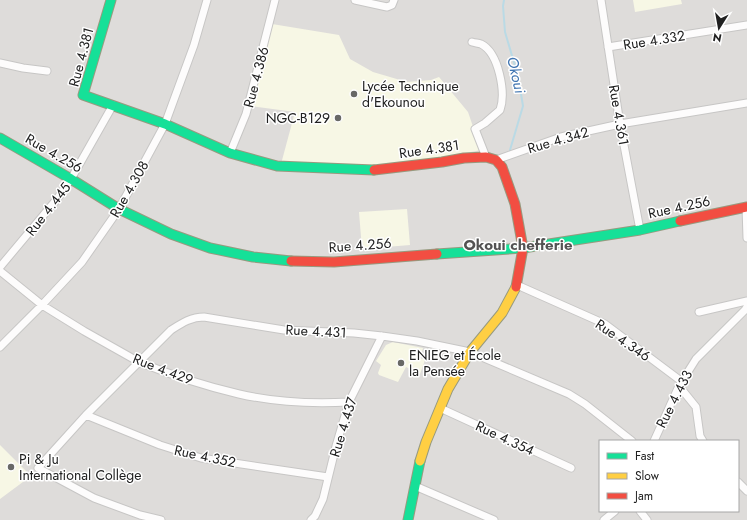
<svg xmlns="http://www.w3.org/2000/svg" width="747" height="520" viewBox="0 0 747 520" font-family="Jost,sans-serif">
<rect width="100%" height="100%" fill="#efede9"/>
<path fill="#dedcda" fill-rule="evenodd" d="M0,0h747v520h-747zM600,441h138v70h-138z"/>
<path fill="#f7f7e5" d="M633,0h48l1,4 -47,8z
M272,24l67,11 11,24 23,13 34,10 24,-2 8,-3 29,35 13,38 -83,16 -117,-2 14,-52 -44,-6z
M407,209l3,36 -48,4 -3,-37z
M393,342l30,6 -3,10 5,2 -5,14 -14,-7 -8,15 -19,-7 -1,-2 3,-8 -5,-4 10,-16z
M0,445l31,31 -31,23z"/>
<g fill="none" stroke-linecap="round" stroke-linejoin="round">
<path stroke="#badae5" stroke-width="2" d="M504,0l-1,6 2,26 13,44 5,30 -13,44"/>
<g stroke="#c7c6c5" stroke-width="9">
<path id="street" d="M355,0l32,7 5,-2 2,-5
M601,0l19,124 20,106
M472,42c3,1 6,1 9,2 18,9 25,49 19,66l-15,13 -10,6 11,28
M608,47l139,-22
M0,63l23,5 24,3
M230,153l16,-39 29,-114
M496,160l65,-23 59,-13 127,-21
M746,207l1,31
M0,267l57,-68 14,-20 42,-74
M0,271l42,34 42,26 55,31c32,13 66,24 100,32 35,8 74,10 110,8
M517,285l88,39 76,57
M699,312l48,-11
M0,347l42,-42 40,-43 37,-53 46,-85 29,-79 13,-45
M679,386l17,21 4,29 3,5
M440,408l131,60
M86,415l74,30 41,13 127,19
M654,441l25,-55 17,-27 49,-49 2,-3
M738,482l9,9
M415,486l79,34
M640,511l7,9
M161,520l-21,-5 -46,-17 -56,-30 48,-53 85,-85c11,-7 20,-13 33,-13l80,13 70,3 28,3 35,5 53,11 99,42 16,10 47,37
M311,520l4,-4 8,-17 13,-53 13,-44 33,-66
M604,520l11,-9"/>
</g>
<g stroke="#979a7f" stroke-width="11">
<path id="fast" d="M111,0l-28,95 82,29 65,29 47,13 97,4
M0,138l71,41 48,30 52,25 39,14 43,9 38,4
M437,254l86,-6 117,-18 40,-9
M408,520l12,-59"/>
</g>
<g stroke="#979a7f" stroke-width="11">
<path id="slow" d="M420,461l6,-19 22,-53 22,-37 32,-39 14,-26"/>
</g>
<g stroke="#979a7f" stroke-width="11">
<path id="jam" d="M374,170l68,-8 22,-4 22,-1 10,3 6,7 13,37 8,44 -7,39
M680,221l67,-14
M291,261l43,1 103,-8"/>
</g>
<use href="#street" stroke="#fdfcfc" stroke-width="7"/>
<use href="#fast" stroke="#16e098" stroke-width="9"/>
<use href="#slow" stroke="#ffcf43" stroke-width="9"/>
<use href="#jam" stroke="#f24e42" stroke-width="9"/>
</g>
<g fill="#686866" stroke="#fff" stroke-width="1.5">
<circle cx="354" cy="94" r="4"/>
<circle cx="338" cy="118" r="4"/>
<circle cx="401" cy="363" r="4"/>
<circle cx="11" cy="467" r="4"/>
</g>
<g text-anchor="middle" dominant-baseline="central" stroke-width="3" stroke-linejoin="round" paint-order="stroke">
<g font-size="14" fill="#202020" stroke="#fff">
<text transform="translate(654 40) rotate(-9)">Rue 4.332</text>
<text transform="translate(81 57) rotate(-75)">Rue 4.381</text>
<text transform="translate(256 77) rotate(-75)">Rue 4.386</text>
<text transform="translate(619 115) rotate(80)">Rue 4.361</text>
<text transform="translate(558 140) rotate(-16)">Rue 4.342</text>
<text transform="translate(429 149) rotate(-8)">Rue 4.381</text>
<text transform="translate(54 153) rotate(30)">Rue 4.256</text>
<text transform="translate(129 189) rotate(-60)">Rue 4.308</text>
<text transform="translate(679 207) rotate(-12)">Rue 4.256</text>
<text transform="translate(48 209) rotate(-52)">Rue 4.445</text>
<text transform="translate(360 245) rotate(-4)">Rue 4.256</text>
<text transform="translate(316 331) rotate(3)">Rue 4.431</text>
<text transform="translate(623 340) rotate(34)">Rue 4.346</text>
<text transform="translate(163 369) rotate(21)">Rue 4.429</text>
<text transform="translate(674 399) rotate(-63)">Rue 4.433</text>
<text transform="translate(343 427) rotate(-73)">Rue 4.437</text>
<text transform="translate(505 438) rotate(25)">Rue 4.354</text>
<text transform="translate(205 456) rotate(12)">Rue 4.352</text>
</g>
<g font-size="14" fill="#202020" stroke="#fff" text-anchor="start">
<text x="362" y="86">Lycée Technique<tspan x="362" dy="16">d'Ekounou</tspan></text>
<text x="330" y="118" text-anchor="end">NGC-B129</text>
<text x="409" y="355">ENIEG et École<tspan x="409" dy="16">la Pensée</tspan></text>
<text x="19" y="459">Pi &amp; Ju<tspan x="19" dy="16">International Collège</tspan></text>
</g>
<g font-size="15" font-style="italic" fill="#4175b1" stroke="#fff">
<text transform="translate(516 75) rotate(77)">Okoui</text>
</g>
<g font-size="15" font-weight="bold" fill="#535353" stroke="#fff">
<text x="518" y="245">Okoui chefferie</text>
</g>
</g>
<rect x="599" y="440" width="140" height="72" fill="#ffffff" stroke="#a6a6a6"/>
<rect x="607" y="453" width="20" height="6" fill="#16e098" stroke="#a6a6a6"/>
<text x="635" y="460" font-size="12" fill="#202020">Fast</text>
<rect x="607" y="473" width="20" height="6" fill="#ffcf43" stroke="#a6a6a6"/>
<text x="635" y="480" font-size="12" fill="#202020">Slow</text>
<rect x="607" y="493" width="20" height="6" fill="#f24e42" stroke="#a6a6a6"/>
<text x="635" y="500" font-size="12" fill="#202020">Jam</text>
<g transform="translate(719 28) rotate(191)" stroke="#ffffff" stroke-width="3" paint-order="stroke">
<path d="M0-3L7 15L0 10L-7 15Z" fill="#202020"/>
<text y="-6" font-size="11" font-weight="bold" text-anchor="middle" fill="#202020">N</text>
</g>
</svg>
